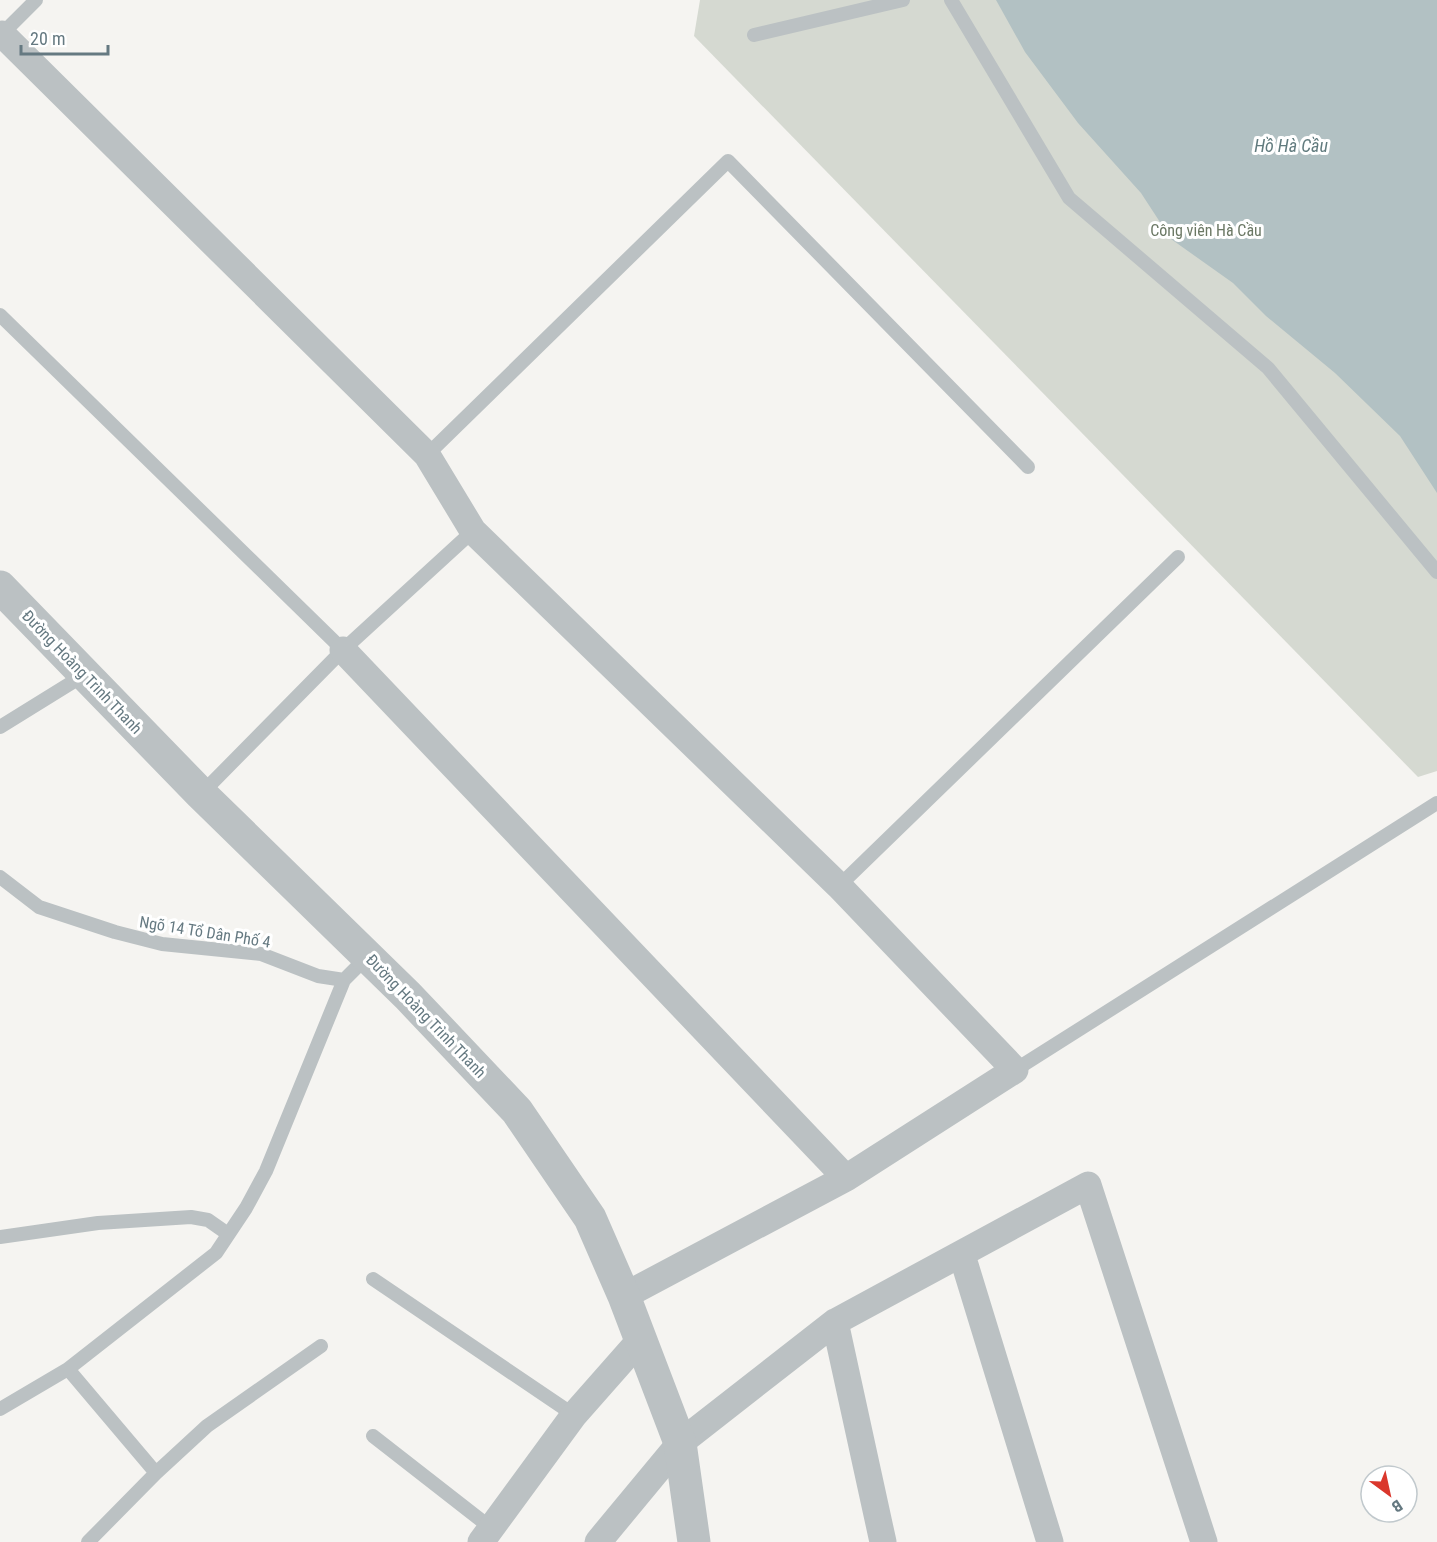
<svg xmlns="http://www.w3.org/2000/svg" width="1437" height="1542" viewBox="0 0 1437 1542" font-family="'Roboto Condensed',sans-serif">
<rect width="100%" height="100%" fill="#f5f4f1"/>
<path fill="#d5d9d1" d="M700,0h737v771l-19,6 -724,-741z"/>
<path fill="#b2c1c3" d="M996,0h441v493l-37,-57 -65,-63 -69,-57 -33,-33 -62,-44 -30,-46 -63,-70 -53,-71z"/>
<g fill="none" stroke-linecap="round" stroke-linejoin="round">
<path stroke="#bbc1c3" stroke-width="14" d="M951,0l118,198 199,170 169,204
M2,34l34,-34
M754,35l149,-35
M0,315l343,335
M427,455l301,-294 300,306
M0,727l84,-52
M201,794l142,-144 130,-119
M0,877l39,30 76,25 47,12 99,10 57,22 26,4
M839,886l339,-329
M1015,1070l422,-267
M0,1237l98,-14 93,-6 17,3 20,14
M373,1279l201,136
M68,1369l88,104 51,-47 114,-80
M0,1409l68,-40 148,-116 30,-45 20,-37 78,-191 24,-24
M373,1436l118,92
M88,1542l68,-69"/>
<path stroke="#bbc1c3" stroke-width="27" d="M0,36l2,-2 425,421 46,76 366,355 176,184 -169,108 -222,118
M343,650l503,528
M962,1255l88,287
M835,1322l48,220
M481,1542l93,-127 67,-76
M598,1542l82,-99 155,-121 253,-137 116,357"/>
<path stroke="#bbc1c3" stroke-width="33" d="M0,587l201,207 207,202 109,115 73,107 34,78 56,147 14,99"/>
</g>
<g text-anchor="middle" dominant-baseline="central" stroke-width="6" stroke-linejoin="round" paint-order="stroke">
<g font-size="16" fill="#6b7864" stroke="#fff">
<text x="1206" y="230">Công viên Hà Cầu</text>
</g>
<g font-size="16" fill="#657981" stroke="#fff">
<text transform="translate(82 672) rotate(46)">Đường Hoàng Trình Thanh</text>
<text transform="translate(205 932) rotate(9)">Ngõ 14 Tổ Dân Phố 4</text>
<text transform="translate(426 1016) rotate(46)">Đường Hoàng Trình Thanh</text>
</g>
<g font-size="18" font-style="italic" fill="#617b7e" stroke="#fff">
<text x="1291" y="145">Hồ Hà Cầu</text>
</g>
</g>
<g transform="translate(1389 1494) rotate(147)"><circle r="28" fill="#ffffff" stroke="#c1c9cd" stroke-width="1.5"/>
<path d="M0-4.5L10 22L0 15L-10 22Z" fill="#da372c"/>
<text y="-9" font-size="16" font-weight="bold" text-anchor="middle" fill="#657981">B</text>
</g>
<path d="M21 45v9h87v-9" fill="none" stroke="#657981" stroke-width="3"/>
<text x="30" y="45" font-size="18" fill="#657981" stroke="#ffffff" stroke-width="4.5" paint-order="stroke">20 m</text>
</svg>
